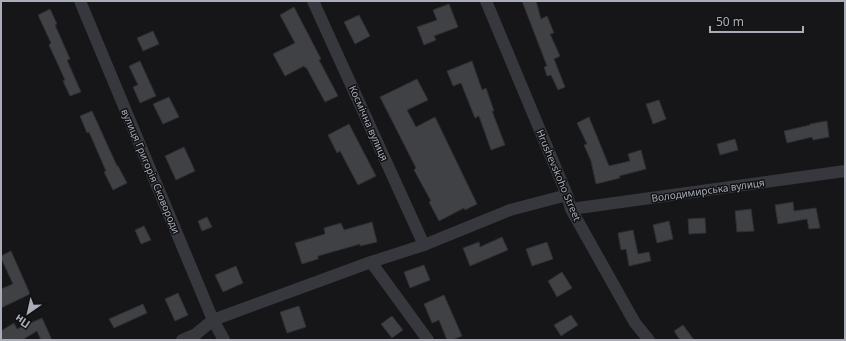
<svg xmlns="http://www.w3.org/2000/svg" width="846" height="341" viewBox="0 0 846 341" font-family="'Noto Sans',sans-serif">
<rect width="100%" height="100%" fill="#161618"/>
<path fill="#404145" stroke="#303034" d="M522,1h14l5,18 6,-3 7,17 -4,1 10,22 -6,3 11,28 -7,3 -7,-15 -4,1 -3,-9 3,-1z
M449,4l9,23 -24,9 2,4 -12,5 -7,-18 20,-7 -4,-10z
M294,7l27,52 -2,1 19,36 -13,6 -19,-35 -1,1 -1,-2 -19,10 -12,-22 22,-11 -15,-28z
M50,9l7,15 -2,1 15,34 -3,1 14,32 -11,4 -7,-15 2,-1 -16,-35 2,-2 -13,-28z
M359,15l11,21 -15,8 -11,-22z
M153,31l6,13 -16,7 -6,-13z
M140,61l16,35 -16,7 -7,-16 5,-2 -9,-19z
M472,61l10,29 4,-2 8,23h-2l13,34 -14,5 -12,-34 -4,2 -14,-35 -8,3 -6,-15z
M417,79l11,21 -21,10 9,17 19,-10 42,87 -12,6 -1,-2 -25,13 -10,-19 2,-1 -17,-31 2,-2 -36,-71z
M169,97l10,20 -16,7 -10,-20z
M659,100l7,19 -13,5 -7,-20z
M92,111l25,55h1l9,17 -14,7 -9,-18 2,-1 -17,-39 -2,1 -7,-17z
M589,117l20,49 21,-5 -2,-7 13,-4 5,19 -27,7 1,2 -24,6 -5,-23 -7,-16 3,-1 -10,-21z
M827,121l2,16 -16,3 -1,-3 -25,6 -3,-12 26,-6v-1z
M349,124l27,52 -18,9 -18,-34 -3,2 -9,-18z
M735,139l3,11 -18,5 -3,-11z
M184,147l11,24 -19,9 -11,-24z
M793,202l1,9 22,-3 4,20 -11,1 -2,-10 -29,5 -3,-19z
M751,209l3,22 -17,1 -2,-21z
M207,217l5,10 -10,4 -4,-10z
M705,218l1,15 -17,1 -1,-15z
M669,221l4,18 -16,4 -4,-18z
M372,222l5,20 -17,4v-2l-42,12v3l-16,5 -7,-21 30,-9 -1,-6 17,-5 3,7z
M144,226l7,14 -10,4 -6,-14z
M633,230l5,24 11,-2 2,9 -22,5 -3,-17 -5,1 -3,-17z
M502,237l6,13 -38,16 -7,-18 16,-6 1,5z
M547,242l6,17 -21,7 -6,-17z
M11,251l19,43 -29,14v-19l12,-5 -12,-26v-2z
M424,265l6,15 -20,8 -6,-16z
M236,266l7,17 -20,9 -8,-17z
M562,272l10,16 -15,9 -9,-16z
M178,293l10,22 -13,6 -10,-22z
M444,295l18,41 -10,4h-5l-8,-20 -7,3 -8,-19z
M143,304l4,9 -33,15 -5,-9z
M299,306l7,21 -19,6 -7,-21z
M571,315l7,10 -17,11 -7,-11z
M392,316l11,14 -11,8 -11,-14z
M42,318l10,22h-11l-4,-9 -15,9h-21v-9l13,-8 3,6z
M683,325l11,15h-14l-6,-9z"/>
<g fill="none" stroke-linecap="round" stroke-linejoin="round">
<path stroke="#37383d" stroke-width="12" d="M80,1l133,319 11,20
M313,1l111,244
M486,1l81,194 4,14 64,114 14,17
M571,209l274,-38
M371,262l57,78
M182,340l14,-6 17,-14 158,-58 53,-17 86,-35 57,-15"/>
</g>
<g text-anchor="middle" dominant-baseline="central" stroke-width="3" stroke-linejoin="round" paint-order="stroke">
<g font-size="10" fill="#a8adb8" stroke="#111113">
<text transform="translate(369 123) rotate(66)">Космічна вулиця</text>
<text transform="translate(151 171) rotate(67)">вулиця Григорія Сковороди</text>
<text transform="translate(559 175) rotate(67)">Hrushevskoho Street</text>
<text transform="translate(708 190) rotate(-8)">Володимирська вулиця</text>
</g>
</g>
<rect width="846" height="341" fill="none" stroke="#a8adb8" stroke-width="4"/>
<g transform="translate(28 313) rotate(214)" stroke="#111113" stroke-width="3" paint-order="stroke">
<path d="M0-3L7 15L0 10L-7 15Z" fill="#a8adb8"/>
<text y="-6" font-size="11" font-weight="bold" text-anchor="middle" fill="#a8adb8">Пн</text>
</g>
<path d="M710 26v6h93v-6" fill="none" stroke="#a8adb8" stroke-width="2"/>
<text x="716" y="26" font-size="12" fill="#a8adb8" stroke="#111113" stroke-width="3" paint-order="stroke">50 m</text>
</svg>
